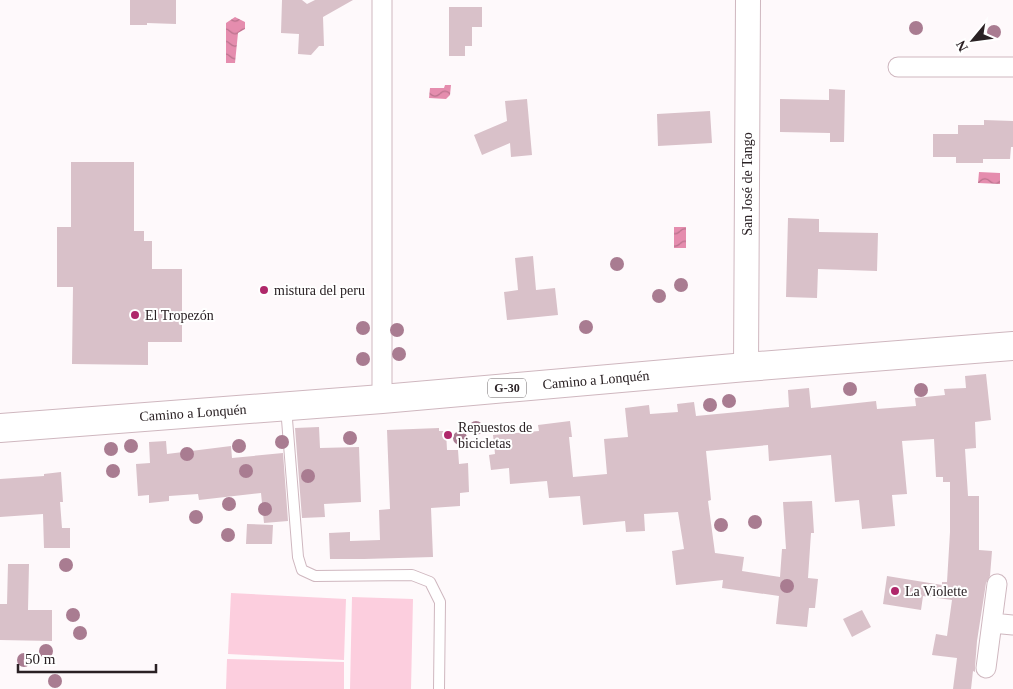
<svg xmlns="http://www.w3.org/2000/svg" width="1013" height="689" viewBox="0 0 1013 689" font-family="'Times New Roman',serif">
<defs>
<pattern id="water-waves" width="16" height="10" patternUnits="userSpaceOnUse" patternTransform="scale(1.25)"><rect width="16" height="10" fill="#e58dae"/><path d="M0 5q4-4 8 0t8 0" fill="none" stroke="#ba738d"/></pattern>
</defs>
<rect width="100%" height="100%" fill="#fef9fb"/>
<path fill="#fccede" d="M231,593l115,6 -2,61 -116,-6z
M352,597l61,2 -2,90h-61z
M227,659l117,3v27h-118z"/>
<path fill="url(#water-waves)" d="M235,17l10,5v7l-7,4 -3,30h-9v-40z
M445,85h6l-1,10 -4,4 -17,-1 1,-10h14z
M979,172l21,1v11l-22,-1z
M674,227h12v21h-12z"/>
<path fill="#d9c1c9" d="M130,0h46v24l-29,-1v2h-17z
M282,0h20l5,4 8,-4h38l-30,17 1,29h-5l-8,9 -13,-1 1,-20 -18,-1z
M449,7h33v20h-10v19h-7v10h-16z
M829,89l16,1 -1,52h-14v-9l-50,-1v-33l49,1z
M527,99l5,56 -21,2 -1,-14 -28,12 -8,-20 33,-14 -2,-20z
M710,111l2,32 -54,3 -1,-32z
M984,120l29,1v26h-2l-1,12h-27v4h-27v-6h-23v-23h25v-9h26z
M71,162h63v69h10v10h8v28h30v73h-34v23l-76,-1 1,-77h-16v-60h14z
M788,218l31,1v13l59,1 -1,38 -59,-2 -1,29 -31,-1z
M533,256l3,34 19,-2 3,27 -51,5 -3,-28 14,-2 -3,-32z
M986,374l5,46 -16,2 1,26 -11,1 3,47h11v54l13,1 -2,25 -4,7 -9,58 -2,26v5l-2,-1 -2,18h-18l4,-31 -25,-3 4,-21 11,2 5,-36 -29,-4 -2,14 -38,-6 4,-28 55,9v-3h5l3,-50v-50h-7v-5h-7l-2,-38 -32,2 5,53 -15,1 3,31 -33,3 -3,-29 -24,2 -4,-47 -62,6 -1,-16 -62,6 5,49 -3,1 7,52 29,4 -2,14 38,6 2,-28h4l-3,-47 29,-1 2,32h-3l-3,45 10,1 -3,29h-6l-2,19 -31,-3 3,-28 -57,-8 1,-8 -47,5 -4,-34 12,-2 -6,-37 -34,2 1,17 -19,1 -1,-11 -42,4 -3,-29 -31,2 -2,-17 -37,3 -1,-16 -18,2 -2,-15 6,-1 -2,-19 46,-4 -1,-6 32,-4 2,16h-3l4,40 34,-3 -3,-35 24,-2 -3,-29 24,-3 1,9 28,-2 -1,-8 17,-2 2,14 93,-9 -1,-17 21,-2 2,20 65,-7 1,8 39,-3 -1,-8 30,-3 -1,-6 22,-1 -1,-12z
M319,427l1,21 39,-1 2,55 -37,2 1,13 -23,1 -7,-90z
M439,428v3h7l1,19h11l1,14 9,-1 1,29 -9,1v13l-29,2 2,49 -69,2h-34l-1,-26 21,-1v9l30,-1 -1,-30 11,-1 -3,-79z
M166,441l1,13 64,-8 1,12 51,-5 5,68 -24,2 -3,-30 -62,7 -1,-6 -29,2v5l-20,2v-8l-11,1 -2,-32 14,-1 -1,-21z
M61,472l2,30h-3l2,26h8v20h-26l-1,-34 -43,3v-38l44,-3v-2z
M247,524l26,1 -1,19h-26z
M8,564h21l-1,46h24v31l-52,-1v-36h7z
M862,610l9,17 -19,10 -9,-18z"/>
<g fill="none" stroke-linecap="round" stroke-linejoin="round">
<g stroke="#cfb7bf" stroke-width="12">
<path id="service" d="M286,407l12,150 4,13 13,6 97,-1 18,7 10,20 -1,87"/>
</g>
<g stroke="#cfb7bf" stroke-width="21">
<path id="minor" d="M382,0v399
M898,67h115
M992,623l21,2
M986,668l11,-84"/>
</g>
<g stroke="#cfb7bf" stroke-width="26">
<path id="tertiary" d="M746,367l2,-367"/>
</g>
<g stroke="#cfb7bf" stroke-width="30">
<path id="primary" d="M0,428l382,-29 364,-32 267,-21"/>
</g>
<use href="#service" stroke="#fff" stroke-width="10"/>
<use href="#minor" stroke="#fff" stroke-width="19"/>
<use href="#tertiary" stroke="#fff" stroke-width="24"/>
<use href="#primary" stroke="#fff" stroke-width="28"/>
</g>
<g fill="#a97c91">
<circle cx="916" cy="28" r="7"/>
<circle cx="994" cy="32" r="7"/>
<circle cx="617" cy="264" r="7"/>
<circle cx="681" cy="285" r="7"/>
<circle cx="659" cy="296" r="7"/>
<circle cx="586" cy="327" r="7"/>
<circle cx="363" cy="328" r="7"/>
<circle cx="397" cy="330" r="7"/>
<circle cx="399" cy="354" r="7"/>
<circle cx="363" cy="359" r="7"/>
<circle cx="850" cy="389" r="7"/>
<circle cx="921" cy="390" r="7"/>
<circle cx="729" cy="401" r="7"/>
<circle cx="710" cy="405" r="7"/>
<circle cx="476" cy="428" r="7"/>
<circle cx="350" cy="438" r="7"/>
<circle cx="460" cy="438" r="7"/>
<circle cx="282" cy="442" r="7"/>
<circle cx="131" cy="446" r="7"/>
<circle cx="239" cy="446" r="7"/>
<circle cx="111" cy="449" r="7"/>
<circle cx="187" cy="454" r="7"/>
<circle cx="113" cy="471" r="7"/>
<circle cx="246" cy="471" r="7"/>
<circle cx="308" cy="476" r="7"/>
<circle cx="229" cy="504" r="7"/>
<circle cx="265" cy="509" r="7"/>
<circle cx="196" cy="517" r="7"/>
<circle cx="755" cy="522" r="7"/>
<circle cx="721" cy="525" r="7"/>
<circle cx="228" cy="535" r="7"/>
<circle cx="66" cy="565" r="7"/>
<circle cx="787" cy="586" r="7"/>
<circle cx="73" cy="615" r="7"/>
<circle cx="80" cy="633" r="7"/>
<circle cx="46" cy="651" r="7"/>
<circle cx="24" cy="660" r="7"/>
<circle cx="55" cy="681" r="7"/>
</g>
<g fill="#af276a" stroke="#fff" stroke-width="2">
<circle cx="264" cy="290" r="5"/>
<circle cx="135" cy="315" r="5"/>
<circle cx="448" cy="435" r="5"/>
<circle cx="895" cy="591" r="5"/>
</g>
<g text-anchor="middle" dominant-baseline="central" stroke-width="4" stroke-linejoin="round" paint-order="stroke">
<rect fill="#fff" stroke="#6a6466" stroke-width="1" x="488" y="378.5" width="38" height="19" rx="4"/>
<g font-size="12" font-weight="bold" fill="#2a2124">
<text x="507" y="388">G-30</text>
</g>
<g font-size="14" fill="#2a2124" stroke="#fff">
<text transform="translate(747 184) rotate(-90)">San José de Tango</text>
<text transform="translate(596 380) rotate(-5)">Camino a Lonquén</text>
<text transform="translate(193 413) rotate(-4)">Camino a Lonquén</text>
</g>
<g font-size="14" fill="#2a2124" stroke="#fff" text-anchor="start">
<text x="274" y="290">mistura del peru</text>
<text x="145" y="315">El Tropezón</text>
<text x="458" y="427">Repuestos de<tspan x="458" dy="16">bicicletas</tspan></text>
<text x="905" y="591">La Violette</text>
</g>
</g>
<g transform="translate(973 40) rotate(241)" stroke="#ffffff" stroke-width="4" paint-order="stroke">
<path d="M0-4L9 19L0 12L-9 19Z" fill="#2a2124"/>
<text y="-8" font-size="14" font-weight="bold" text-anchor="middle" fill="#2a2124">N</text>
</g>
<path d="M18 664v8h138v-8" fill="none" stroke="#2a2124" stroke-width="2.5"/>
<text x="25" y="664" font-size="15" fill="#2a2124" stroke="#ffffff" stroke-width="4" paint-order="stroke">50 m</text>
</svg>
